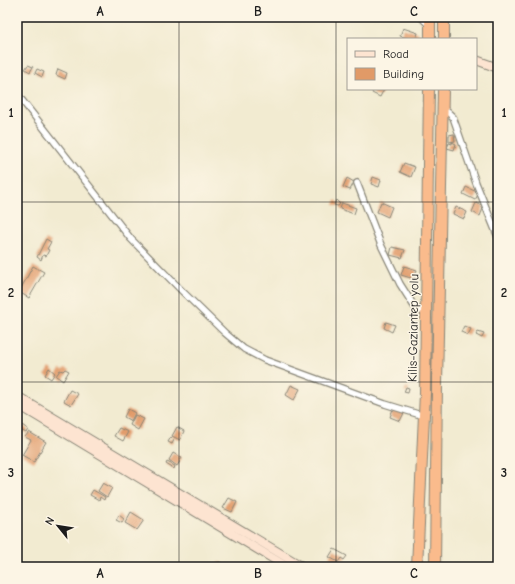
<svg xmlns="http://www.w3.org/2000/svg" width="515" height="584" viewBox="0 0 515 584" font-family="'Comic Neue',sans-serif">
<rect width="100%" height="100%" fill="#fcf5e5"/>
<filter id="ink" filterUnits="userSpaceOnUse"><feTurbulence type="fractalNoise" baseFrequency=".025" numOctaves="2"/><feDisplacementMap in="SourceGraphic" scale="8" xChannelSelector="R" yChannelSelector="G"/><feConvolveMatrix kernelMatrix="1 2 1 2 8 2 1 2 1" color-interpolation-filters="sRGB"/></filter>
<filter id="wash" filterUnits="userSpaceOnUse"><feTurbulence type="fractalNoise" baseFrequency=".012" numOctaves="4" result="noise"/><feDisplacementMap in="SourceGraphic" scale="16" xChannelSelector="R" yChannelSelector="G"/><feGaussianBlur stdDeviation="0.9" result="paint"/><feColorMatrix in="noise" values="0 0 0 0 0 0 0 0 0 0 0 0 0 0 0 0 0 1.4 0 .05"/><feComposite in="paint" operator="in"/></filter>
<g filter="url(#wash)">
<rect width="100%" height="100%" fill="#f2ebd1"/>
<g id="blocks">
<path fill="#e19a67" d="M403,28l15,5 -2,6h-6l-10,-3z
M28,65l5,2 -3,5 -5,-3z
M37,69l7,3 -2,5 -7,-4z
M58,69l9,4 -2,6 -9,-4z
M374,89h10l-4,8 -8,-4z
M454,134l1,7 -6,1v-7z
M452,142l4,2 -2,6 -7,-2 2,-5 3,1z
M404,163l11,4 -4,10 -11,-5z
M373,177l8,3 -2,7 -8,-3z
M347,178l7,4 -4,8 -7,-3z
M466,187l13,6 -4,7 -12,-6z
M336,200l4,4 -2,2 -4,-1z
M381,202l11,5 -4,10 -11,-5z
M342,203l14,5 -2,6 -14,-5z
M476,203l8,3 -4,10 -8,-4z
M456,207l11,5 -3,7 -11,-5z
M46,239l5,3 -4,7 2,1 -3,6 -3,-1 -2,5 -4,-3z
M392,247l13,3 -3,8 -12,-3z
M33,266l11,6 -15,26 -10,-6z
M404,266l13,4 -3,9 -13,-4z
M386,322l9,3 -3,7 -8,-4z
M464,326l7,3 -3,6 -7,-3z
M478,332l6,2 -2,4 -6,-3z
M49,368l6,5 -4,6 -6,-4z
M65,369l4,2 -6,10 -7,-5 4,-6 3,1z
M291,385l9,4 -6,11 -8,-5z
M406,387l3,1 -1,5 -4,-1z
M70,390l8,4 -7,11 -7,-4z
M128,409l7,4 -4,8 -7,-4z
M393,409l11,4 -4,8 -10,-4z
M135,415l9,4 -6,11 -8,-5z
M17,422l11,7 -2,4 -9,-5z
M177,427l7,4 -4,9 -8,-4z
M119,428l9,4 -5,9 -9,-5z
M29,432l17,10 -12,20 -12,-7 9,-15 -6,-3z
M171,437l3,3 -2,4 -4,-2z
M173,453l9,5 -5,8 -8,-6z
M167,462l8,4 -1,3 -8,-5z
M103,483l9,5 -5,9 -9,-6z
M93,490l12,7 -1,3 -4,-3 -1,3 -9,-5z
M229,498l8,4 -5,10 -9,-4z
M131,512l13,8 -7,10 -12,-7z
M119,515l5,4 -2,4 -6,-3z
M334,549l13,7 -3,4 -3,-2 -3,4 -9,-5z
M219,562l6,3 -2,2h-7z"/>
</g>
</g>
<g filter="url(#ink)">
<use href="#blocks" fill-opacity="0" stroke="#878476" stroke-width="1"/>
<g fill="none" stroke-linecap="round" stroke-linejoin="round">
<g stroke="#878476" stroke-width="8">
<path id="street" d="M421,17l9,9
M17,94l114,145 52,53 42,41 19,16 21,11 120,44 39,12
M443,108l10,9 23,66 22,54
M357,183l24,62 19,39 14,22 5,4 7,3"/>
</g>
<g stroke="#878476" stroke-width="10">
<path id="secondary" d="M476,60l22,8
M17,396l286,171
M17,404l270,163"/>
</g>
<g stroke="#878476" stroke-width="12">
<path id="highway" d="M430,39v-22
M444,39v-22
M417,567l8,-174 4,-304
M435,567l2,-183 6,-295"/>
</g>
<use href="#street" stroke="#fff" stroke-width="5.5"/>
<use href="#secondary" stroke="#fde4d1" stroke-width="8"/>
<use href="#highway" stroke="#fabb8c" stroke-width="10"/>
</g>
</g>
<path fill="none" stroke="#1c1c1c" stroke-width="1" stroke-opacity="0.55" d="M179,17v550M336,17v550M17,202h481M17,382h481"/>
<g text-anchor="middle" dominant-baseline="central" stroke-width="3" stroke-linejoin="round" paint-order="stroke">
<g font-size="13" fill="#1c1c1c" stroke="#fcf5e5">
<text transform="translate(413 328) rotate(-89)">Kilis-Gaziantep yolu</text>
</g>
</g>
<rect width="515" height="584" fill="none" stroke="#fcf5e5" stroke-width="44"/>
<rect x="347" y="38" width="130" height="52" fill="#fcf5e5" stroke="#a29e95"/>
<rect x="355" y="51" width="20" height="6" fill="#fde4d1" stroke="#a29e95"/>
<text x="383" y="58" font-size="12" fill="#1c1c1c">Road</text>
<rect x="355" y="68" width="20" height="12" fill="#e19a67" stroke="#a29e95"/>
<text x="383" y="78" font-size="12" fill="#1c1c1c">Building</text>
<g transform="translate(58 526) rotate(300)" stroke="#fcf5e5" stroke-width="3" paint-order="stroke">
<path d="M0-3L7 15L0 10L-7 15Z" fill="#1c1c1c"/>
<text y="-6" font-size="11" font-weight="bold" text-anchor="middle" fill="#1c1c1c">N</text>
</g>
<rect x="22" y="22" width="471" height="540" fill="none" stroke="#1c1c1c" stroke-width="1.5"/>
<g font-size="13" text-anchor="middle" font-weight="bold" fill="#1c1c1c">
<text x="100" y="16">A</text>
<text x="258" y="16">B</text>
<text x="414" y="16">C</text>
<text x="11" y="117">1</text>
<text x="504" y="117">1</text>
<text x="11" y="297">2</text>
<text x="504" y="297">2</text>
<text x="11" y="477">3</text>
<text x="504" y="477">3</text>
<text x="100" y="578">A</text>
<text x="258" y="578">B</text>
<text x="414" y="578">C</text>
</g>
</svg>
